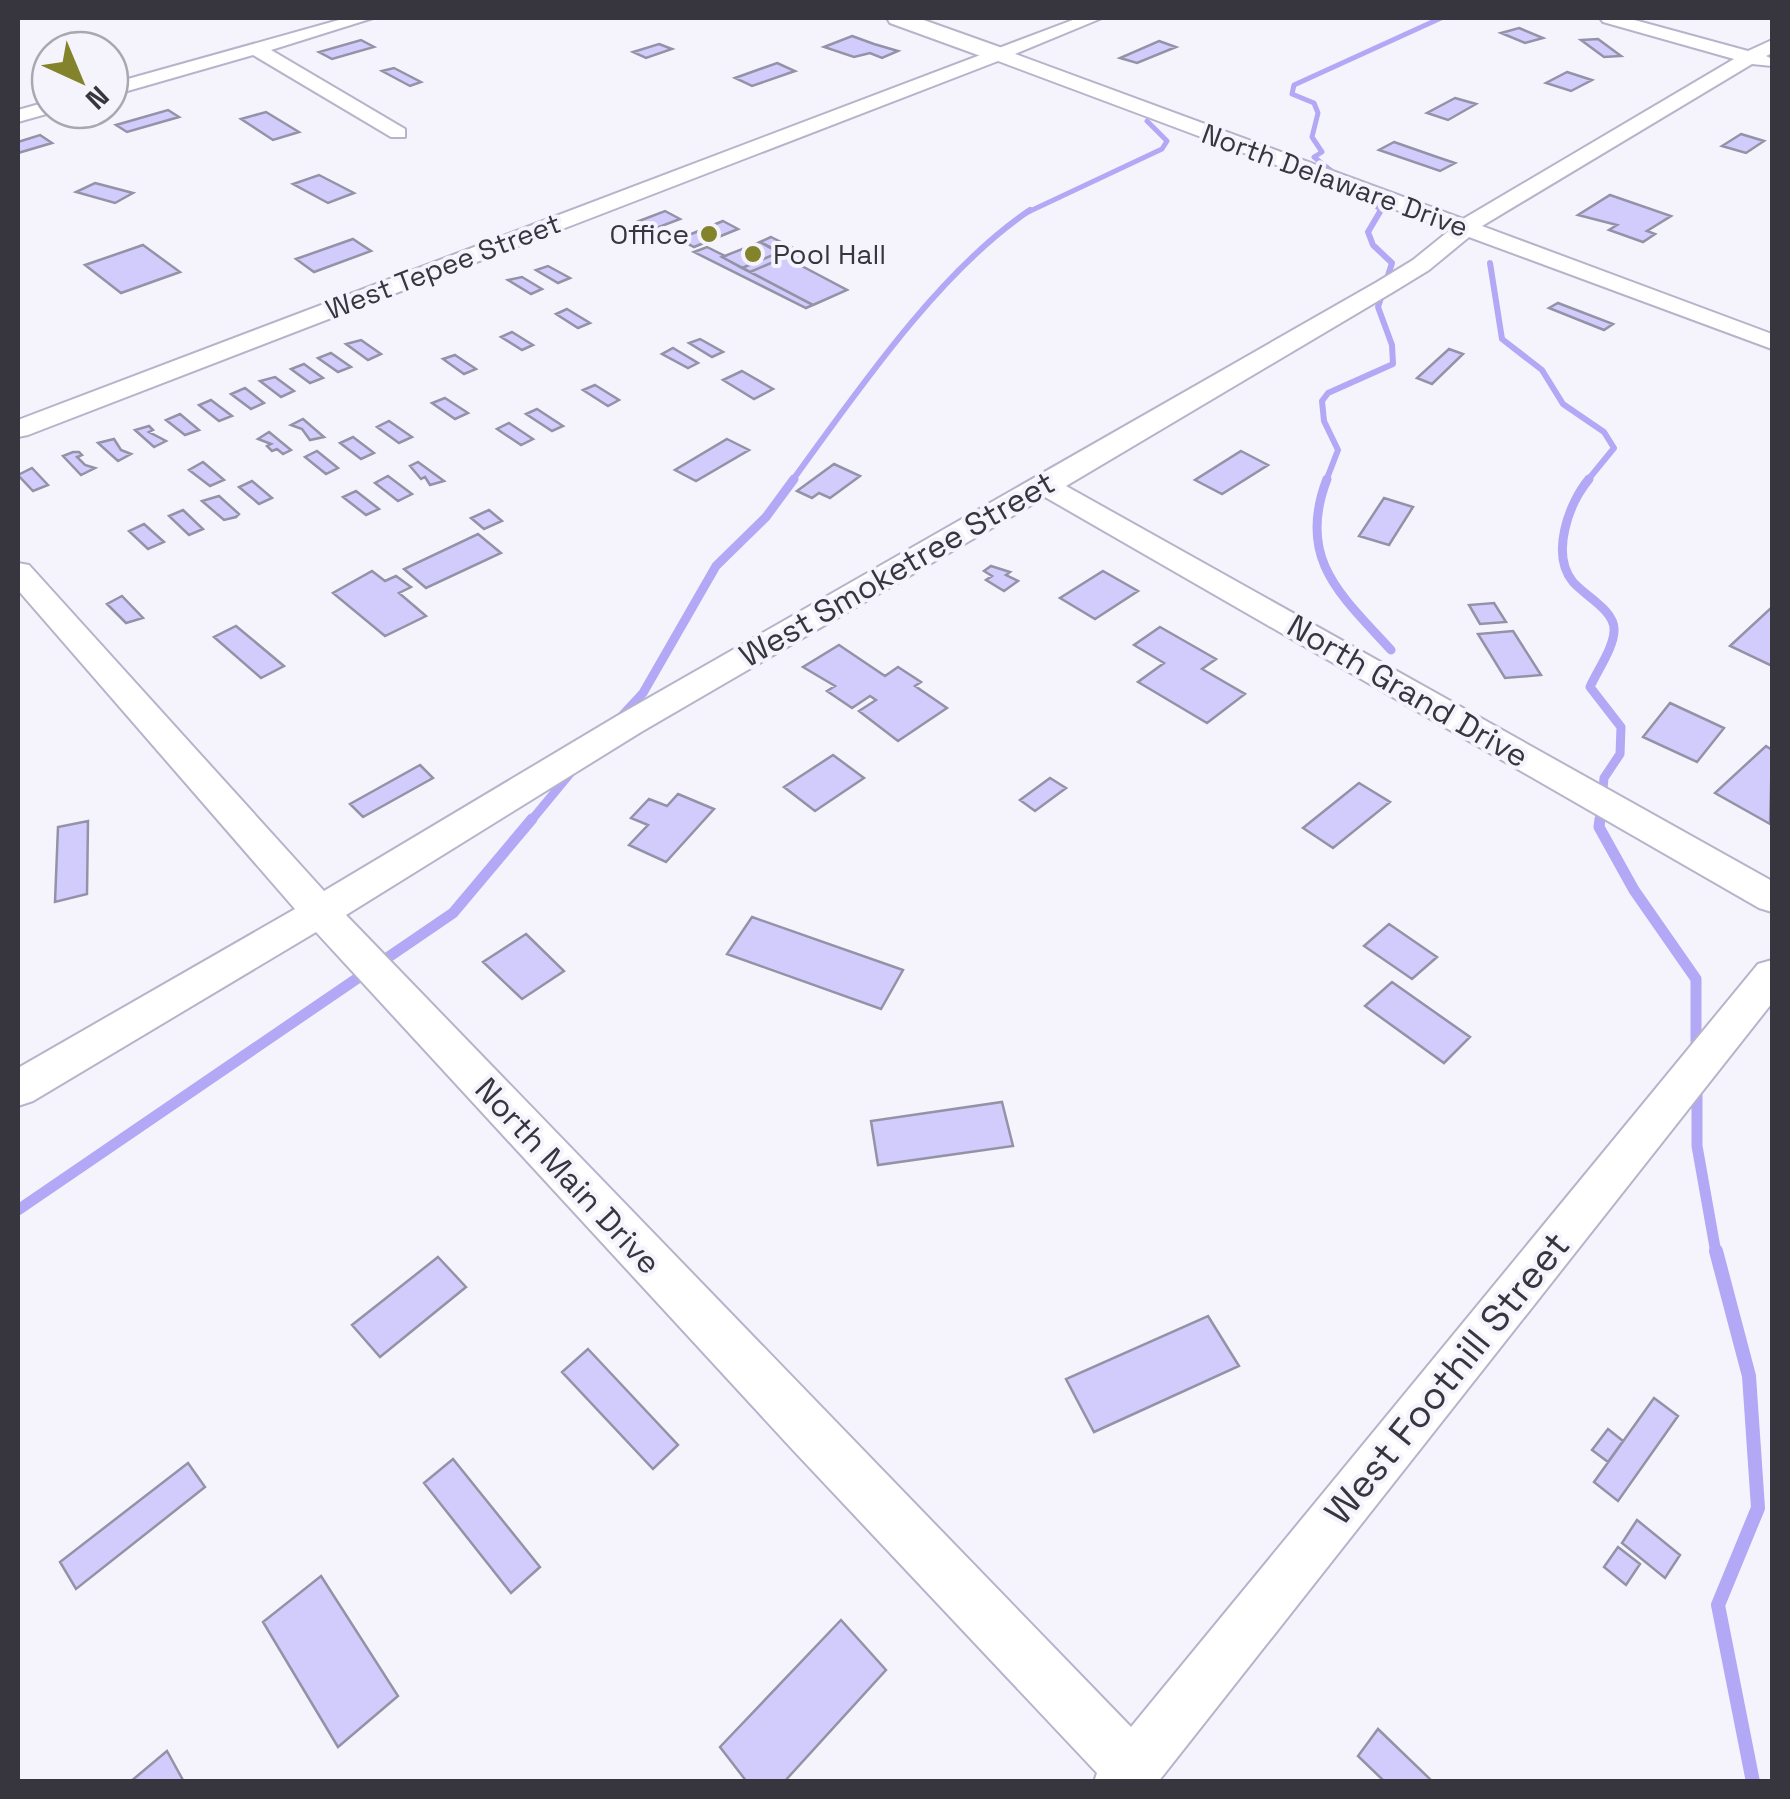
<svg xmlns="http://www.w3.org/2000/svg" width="1790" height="1799" viewBox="0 0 1790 1799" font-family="'Space Grotesk',sans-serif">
<rect width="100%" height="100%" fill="#f5f4fd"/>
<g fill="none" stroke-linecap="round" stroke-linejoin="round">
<path stroke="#b2a8f6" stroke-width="5" d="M1339,177l-25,-20 8,-5 -10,-15 6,-24 -4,-10 -22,-9 2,-9 147,-67
M1357,191l24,19 -2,3
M1026,213l136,-64 5,-8 -20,-20"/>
<path stroke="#b2a8f6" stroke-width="6" d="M1490,263l12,76 40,31 21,34 41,28 10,16 -27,33
M792,481c64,-88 147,-210 238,-271
M1326,481l12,-31 -14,-29 -2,-20 6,-8 65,-29 -1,-19 -14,-38 14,-44 -19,-18 -5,-13 13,-22"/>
<path stroke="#b2a8f6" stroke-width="9" d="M1327,479c-31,80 14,116 64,171
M1589,479c-20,24 -39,75 -16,103 11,13 41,28 41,47 1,17 -17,42 -24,58l31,40 -1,27 -16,24 -4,44
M618,720l25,-27 73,-127 50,-49 28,-38
M530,822l43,-52"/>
<path stroke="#b2a8f6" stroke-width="11" d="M1600,819l-1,8 35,63 62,89v70
M1697,1086v60l19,107
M18,1210l435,-297 79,-94"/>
<path stroke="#b2a8f6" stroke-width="14" d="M1716,1251l33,125 9,132 -40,97 35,177"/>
</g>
<path fill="#d1ccfc" stroke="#9492a7" stroke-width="2.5" d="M1519,28l24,10 -18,5 -24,-10z
M852,36l22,8 24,7 -16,7 -12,-5 -16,4 -30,-10z
M1598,39l23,17 -17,1 -23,-17z
M361,40l13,7 -42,12 -13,-7z
M1159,41l17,6 -39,16 -17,-5z
M659,44l13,5 -26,9 -13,-6z
M777,63l18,8 -43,15 -17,-8z
M394,68l27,14 -11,4 -28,-15z
M1567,72l25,8 -21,11 -25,-8z
M1455,98l21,6 -28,16 -21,-7z
M168,110l11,7 -52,15 -11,-7z
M266,112l33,20 -26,8 -32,-21z
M1741,134l23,7 -18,12 -24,-7z
M40,135l12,8 -34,10v-11z
M1394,142l43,15 18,6 -15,8 -61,-21z
M319,175l35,18 -26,10 -35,-19z
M95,183l38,10 -18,10 -39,-11z
M1610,195l61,21 -24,15 8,3 -12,8 -34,-12 8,-5 -39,-10z
M665,211l15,8 -26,10 -15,-8z
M723,221l15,8 -44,18 -15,-8z
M771,237l42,21 -15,6 -38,-22z
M353,239l18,12 -57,21 -18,-13z
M760,242l20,10 -38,16 -20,-11z
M143,245l37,27 -59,21 -36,-28z
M707,247l18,9 -3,1 91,48 -7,3 -112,-56z
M780,252l5,5 -35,15 -8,-4z
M785,257l13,7 49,26 -34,15 -63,-33z
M548,266l22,12 -12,5 -22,-13z
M522,277l20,12 -11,5 -23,-14z
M1558,303l55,21 -9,6 -55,-22z
M567,309l23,14 -12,5 -22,-14z
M512,332l21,13 -11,5 -21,-13z
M700,339l23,13 -11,5 -23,-14z
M361,340l20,14 -13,6 -22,-16z
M673,348l25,15 -10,5 -26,-14z
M1449,349l14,5 -31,30 -15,-6z
M331,353l20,14 -13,5 -20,-14z
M455,355l21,14 -12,5 -21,-15z
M304,364l19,14 -13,5 -19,-14z
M742,371l31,18 -19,10 -31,-19z
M275,377l19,14 -13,6 -21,-16z
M595,385l24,15 -11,6 -25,-16z
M245,388l19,15 -13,6 -20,-15z
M445,398l23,15 -13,6 -23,-16z
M211,400l21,16 -13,5 -20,-16z
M537,409l26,17 -11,5 -26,-17z
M180,414l19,16 -14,5 -19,-15z
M303,419l21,18 -14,3 -8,-11 -11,-4z
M389,421l23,16 -13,6 -22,-16z
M509,423l24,16 -12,6 -24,-16z
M149,426l4,4 -4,2 17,9 -12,6 -19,-17z
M269,432l22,18 -8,4 -6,-5 -5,2 -5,-5 4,-2 -13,-5z
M353,437l21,16 -13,6 -21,-16z
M114,439l7,11 10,4 -13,7 -20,-18z
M727,439l22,11 -53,31 -21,-11z
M317,451l21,17 -12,6 -21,-17z
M1241,451l27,14 -46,29 -27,-14z
M73,452h6l3,3 -5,2 8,8 10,3 -14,7 -18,-19z
M203,462l21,18 -14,6 -21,-16z
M418,462l26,19 -14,4 -5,-8 -4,2 -11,-13z
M834,464l26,12 -30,22 -11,-5 -7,5 -15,-7z
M32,468l16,17 -15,6 -15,-16z
M388,476l24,18 -14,7 -23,-18z
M252,481l20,17 -13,6 -20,-17z
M356,491l23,18 -13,6 -23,-18z
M219,496l20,18 -3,3 -12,3 -22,-19z
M1384,498l29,9 -24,38 -30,-9z
M183,510l20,19 -14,6 -20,-19z
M489,510l13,11 -18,8 -13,-11z
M144,524l20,18 -16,7 -19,-18z
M478,534l23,19 -75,35 -22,-19z
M991,566l19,6 -4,3 12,6 -14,10 -18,-11 6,-4 -8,-5z
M372,571l13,10 11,-5 15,11 -12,6 27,23 -41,20 -52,-43z
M1103,571l35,20 -43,28 -35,-21z
M122,596l21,22 -17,5 -19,-19z
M1494,603l12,19 -26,2 -11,-19z
M1772,607v56l-2,2 -40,-19z
M236,626l48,40 -23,12 -47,-41z
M1160,627l56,32 -14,10 43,25 -38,29 -69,-41 26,-19 -30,-18z
M1513,631l28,44 -36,3 -27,-44z
M839,645l46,31 13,-9 23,15 -6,4 32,22 -49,33 -39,-30 17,-11 -6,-4 -18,12 -25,-17 8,-5 -32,-19z
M1670,703l54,25 -27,34 -54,-25z
M1766,746l6,4 -2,74 -55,-31z
M833,755l31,23 -49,33 -31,-24z
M420,765l13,13 -70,39 -13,-13z
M1050,778l16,10 -31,23 -15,-11z
M1359,783l31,19 -57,46 -30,-20z
M678,794l36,15 -48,53 -37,-17 19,-20 -17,-7 18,-19 18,7z
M88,821l-1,73 -32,8 3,-75z
M752,917l151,53 -22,39 -154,-55z
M1389,924l48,33 -25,22 -48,-33z
M526,934l38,37 -42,28 -39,-37z
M1392,982l78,55 -26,26 -79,-57z
M1002,1102l11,44 -135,19 -7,-44z
M438,1257l28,30 -86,70 -28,-32z
M1208,1316l31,50 -145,66 -28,-53z
M588,1349l90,96 -25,24 -91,-97z
M1654,1398l24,18 -60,85 -24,-19z
M1608,1429l15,12 -15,21 -16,-12z
M453,1459l87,108 -29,26 -87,-110z
M188,1463l17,24 -129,102 -16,-27z
M1637,1520l43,35 -15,23 -43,-35z
M1618,1547l22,17 -14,21 -22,-18z
M321,1576l77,120 -60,51 -75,-125z
M841,1620l45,50 -102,112h-37l-27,-35z
M1378,1729l55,53h-48l-27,-26z
M167,1751l17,31h-54z"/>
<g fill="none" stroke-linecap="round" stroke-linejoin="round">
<g stroke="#b6b4ca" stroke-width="4">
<path id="minor" d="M346,18h27l-102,32 134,79v8h-14l-138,-82 -143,41v-12z
M1078,18h24l-87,36 448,165 271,-160 -131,-37 -3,-4h27l121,33 24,-11v13l-6,3 6,3v7l-20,-2 -270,162 290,108v15l-303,-112 -40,33 -36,22 -327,194 706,395v31l-13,-4 -714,-411 -404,235 -295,183 785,812 627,-763 14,-4v43l-614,779h-64l3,-9 -305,-324 -476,-517 -283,169 -15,5v-38l277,-159 -277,-319v-27l11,2 295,326 293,-175 760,-434 36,-22 37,-30 -452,-169 -970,374 -10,2v-17z
M50,101v9l7,1 -39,11v-12z"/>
</g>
<g stroke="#b6b4ca" stroke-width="4">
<path id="tertiary" d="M887,18h31l87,31 4,5 -12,7 -8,-2 -99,-36z"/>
</g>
<use href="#minor" fill="#fff" fill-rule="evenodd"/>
<use href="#tertiary" fill="#fff" fill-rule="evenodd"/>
</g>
<g fill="#83832c" stroke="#f5f4fd" stroke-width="4">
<circle cx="709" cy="234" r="10"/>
<circle cx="753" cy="254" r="10"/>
</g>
<g text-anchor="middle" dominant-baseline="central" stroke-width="8" stroke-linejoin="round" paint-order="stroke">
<g font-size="28" fill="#37363f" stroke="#f5f4fd">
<text transform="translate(1335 180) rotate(20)">North Delaware Drive</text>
<text transform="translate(443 266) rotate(-21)">West Tepee Street</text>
</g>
<g font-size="28" fill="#37363f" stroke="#f5f4fd" text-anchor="end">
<text x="689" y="234">Office</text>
<text x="773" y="254" text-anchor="start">Pool Hall</text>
</g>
<g font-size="32" fill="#37363f" stroke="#f5f4fd">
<text transform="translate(897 569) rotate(-30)">West Smoketree Street</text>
<text transform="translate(1408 691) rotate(30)">North Grand Drive</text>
<text transform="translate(568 1176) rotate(47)">North Main Drive</text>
</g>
<g font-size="38" fill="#37363f" stroke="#f5f4fd">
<text transform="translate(1447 1378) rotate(-51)">West Foothill Street</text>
</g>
</g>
<rect width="1790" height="1799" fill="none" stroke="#37363f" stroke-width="40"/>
<g transform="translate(80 80) rotate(136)"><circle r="48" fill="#f5f4fd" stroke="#a9a8b1" stroke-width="2.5"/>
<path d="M0-8L18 38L0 25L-18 38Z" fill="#83832c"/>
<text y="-15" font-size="28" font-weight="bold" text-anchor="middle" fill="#37363f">N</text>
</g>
</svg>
